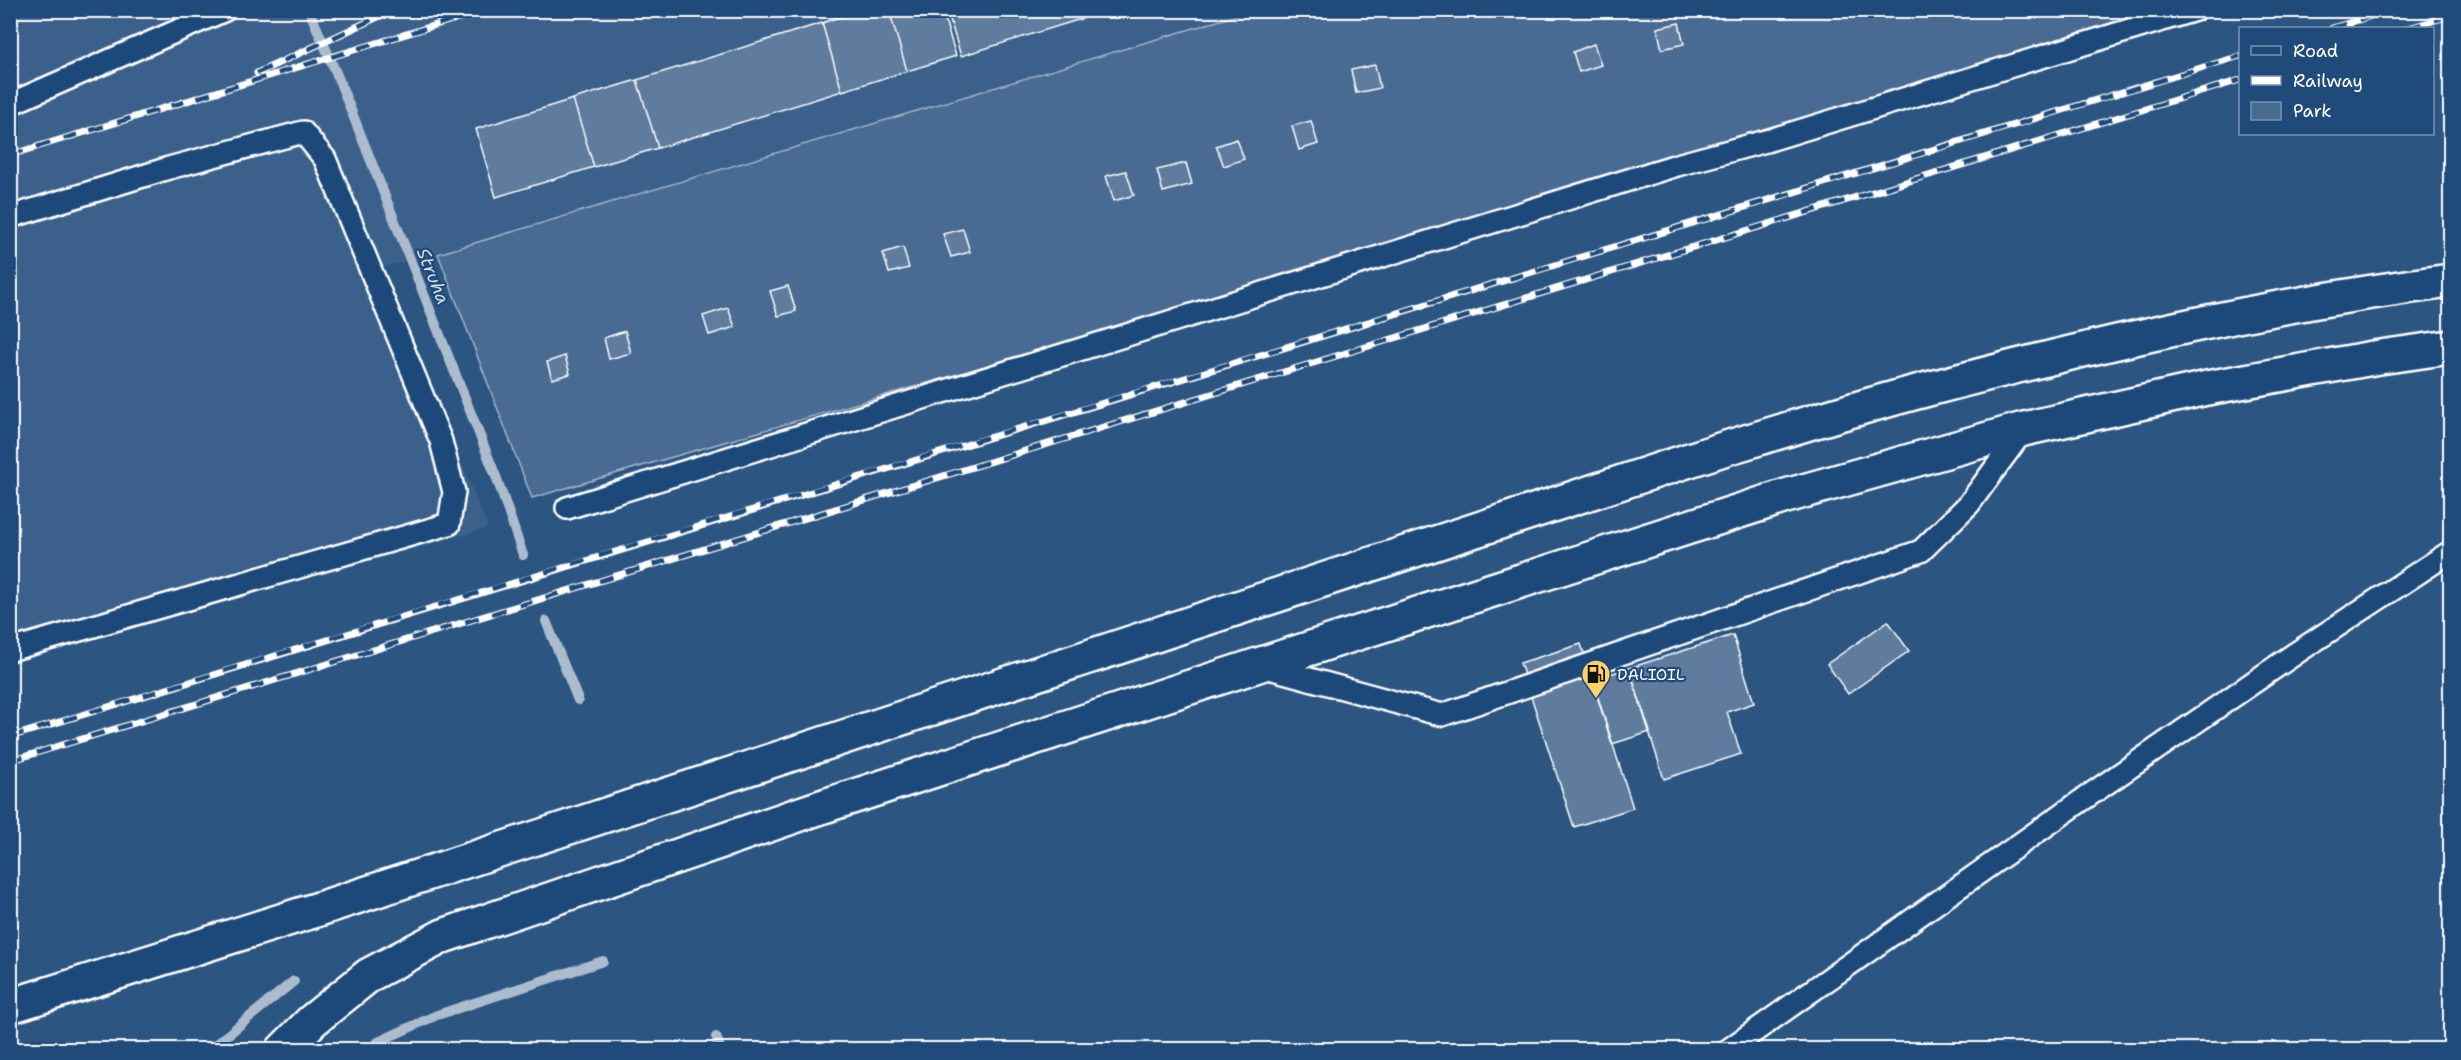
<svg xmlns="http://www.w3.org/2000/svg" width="2461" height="1060" viewBox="0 0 2461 1060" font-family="'Shantell Sans',sans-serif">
<rect width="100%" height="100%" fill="#2c5582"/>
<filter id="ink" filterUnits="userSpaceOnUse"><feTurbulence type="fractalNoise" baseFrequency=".0167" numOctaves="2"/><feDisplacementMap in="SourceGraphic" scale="12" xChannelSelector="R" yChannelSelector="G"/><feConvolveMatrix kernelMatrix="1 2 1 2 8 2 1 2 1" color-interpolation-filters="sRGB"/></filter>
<g filter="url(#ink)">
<path fill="#3b618b" d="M11,11h1240l-813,243 -56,13 106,261 -477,134z"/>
<path fill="#486b92" stroke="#a4b5c8" stroke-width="1.5" d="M1251,11h910l-946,288 -683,199 -94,-244z"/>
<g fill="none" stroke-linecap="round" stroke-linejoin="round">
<path stroke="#acbcce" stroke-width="10" d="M309,10l28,65 160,404 26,76
M546,621l32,79
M716,1037l5,13
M209,1050l85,-69
M370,1050l8,-8 59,-27 166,-54"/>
</g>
<path fill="#5e7c9f" stroke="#fff" stroke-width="1.5" d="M859,10h30l18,61 -65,20 -20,-68z
M889,10h53l14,46 -49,15z
M947,10h163l-149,46z
M822,23l20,68 -184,57 -21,-68z
M1679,23l5,21 -22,5 -5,-21z
M1594,44l7,21 -22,7 -6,-20z
M1375,65l5,23 -24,5 -5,-23z
M637,80l21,68 -64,19 -21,-68z
M573,99l21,68 -98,30 -20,-68z
M1311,121l7,23 -19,6 -7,-24z
M1237,139l7,20 -20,7 -8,-20z
M1186,163l6,21 -29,8 -6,-22z
M1126,171l8,24 -20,6 -8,-25z
M963,229l7,23 -19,5 -8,-23z
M903,247l6,21 -20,5 -6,-20z
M788,286l8,25 -18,5 -8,-25z
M728,308l7,19 -26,8 -6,-19z
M625,331l6,22 -22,6 -5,-21z
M565,356l5,18 -18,5 -5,-17z
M1888,621l21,30 -61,43 -21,-30z
M1733,635l21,68 -27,9 14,42 -77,25 -35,-111z
M1581,644l52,164 -59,19 -54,-164z
M1629,668l21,64 -38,12 -20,-64z"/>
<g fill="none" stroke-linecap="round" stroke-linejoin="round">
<g stroke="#fff" stroke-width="26">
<path id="service" d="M10,104l215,-94
M10,217l159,-49 134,-36 22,27 116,282 13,51 -5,32 -439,126
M567,508l1110,-343 89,-24 429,-131
M1258,665l184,50 479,-164 48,-47 55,-75
M1728,1050l350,-247 218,-150 154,-101"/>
</g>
<g stroke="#fff" stroke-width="38">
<path id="secondary" d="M10,1006l309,-97 1404,-460c69,-21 139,-43 209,-61 171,-45 343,-85 518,-107
M283,1050l29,-29 57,-46 74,-39 378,-129 437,-142 528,-169 238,-67 183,-41 166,-30 77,-11"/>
</g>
<use href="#service" stroke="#1f4a7a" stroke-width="21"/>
<use href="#secondary" stroke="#1f4a7a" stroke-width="33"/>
<g stroke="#fff" stroke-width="7">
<path id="rail" d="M2332,28l59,-18
M2408,28l42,-12
M257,73l136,-63
M10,155l475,-145
M10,737c743,-230 1487,-453 2230,-681
M10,761l2230,-681"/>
</g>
<use href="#rail" stroke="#1f4a7a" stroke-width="4.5" stroke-dasharray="14" stroke-linecap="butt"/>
</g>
</g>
<defs>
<g id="fuel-pin" transform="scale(1.5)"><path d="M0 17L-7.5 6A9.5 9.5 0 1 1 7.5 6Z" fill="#ffd166" stroke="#1f4a7a"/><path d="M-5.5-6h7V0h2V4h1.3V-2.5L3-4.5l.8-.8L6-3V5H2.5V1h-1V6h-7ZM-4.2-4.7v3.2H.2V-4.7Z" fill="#111"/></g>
</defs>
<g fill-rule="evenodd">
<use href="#fuel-pin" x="1596" y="674"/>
</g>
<g text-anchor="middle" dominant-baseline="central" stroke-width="4.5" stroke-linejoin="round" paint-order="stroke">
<g font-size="16" fill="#fff" stroke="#1f4a7a" text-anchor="start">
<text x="1617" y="674">DALIOIL</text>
</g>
<g font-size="18" font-style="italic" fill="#d5dde6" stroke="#1f4a7a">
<text transform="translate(433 276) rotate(68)">Struha</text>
</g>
</g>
<rect width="2461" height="1060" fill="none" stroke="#1f4a7a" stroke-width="36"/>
<rect x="18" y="18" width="2425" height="1024" fill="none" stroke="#fff" stroke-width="2" filter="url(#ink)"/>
<rect x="2239" y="27" width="195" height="108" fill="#1f4a7a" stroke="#7992af" stroke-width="1.5"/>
<rect x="2251" y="46" width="30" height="9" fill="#1f4a7a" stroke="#7992af" stroke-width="1.5"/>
<text x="2293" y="57" font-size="18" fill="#ffffff">Road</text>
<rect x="2251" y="76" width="30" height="9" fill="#ffffff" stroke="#7992af" stroke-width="1.5"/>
<text x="2293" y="87" font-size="18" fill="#ffffff">Railway</text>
<rect x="2251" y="102" width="30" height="18" fill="#486b92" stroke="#7992af" stroke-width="1.5"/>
<text x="2293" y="117" font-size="18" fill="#ffffff">Park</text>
</svg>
